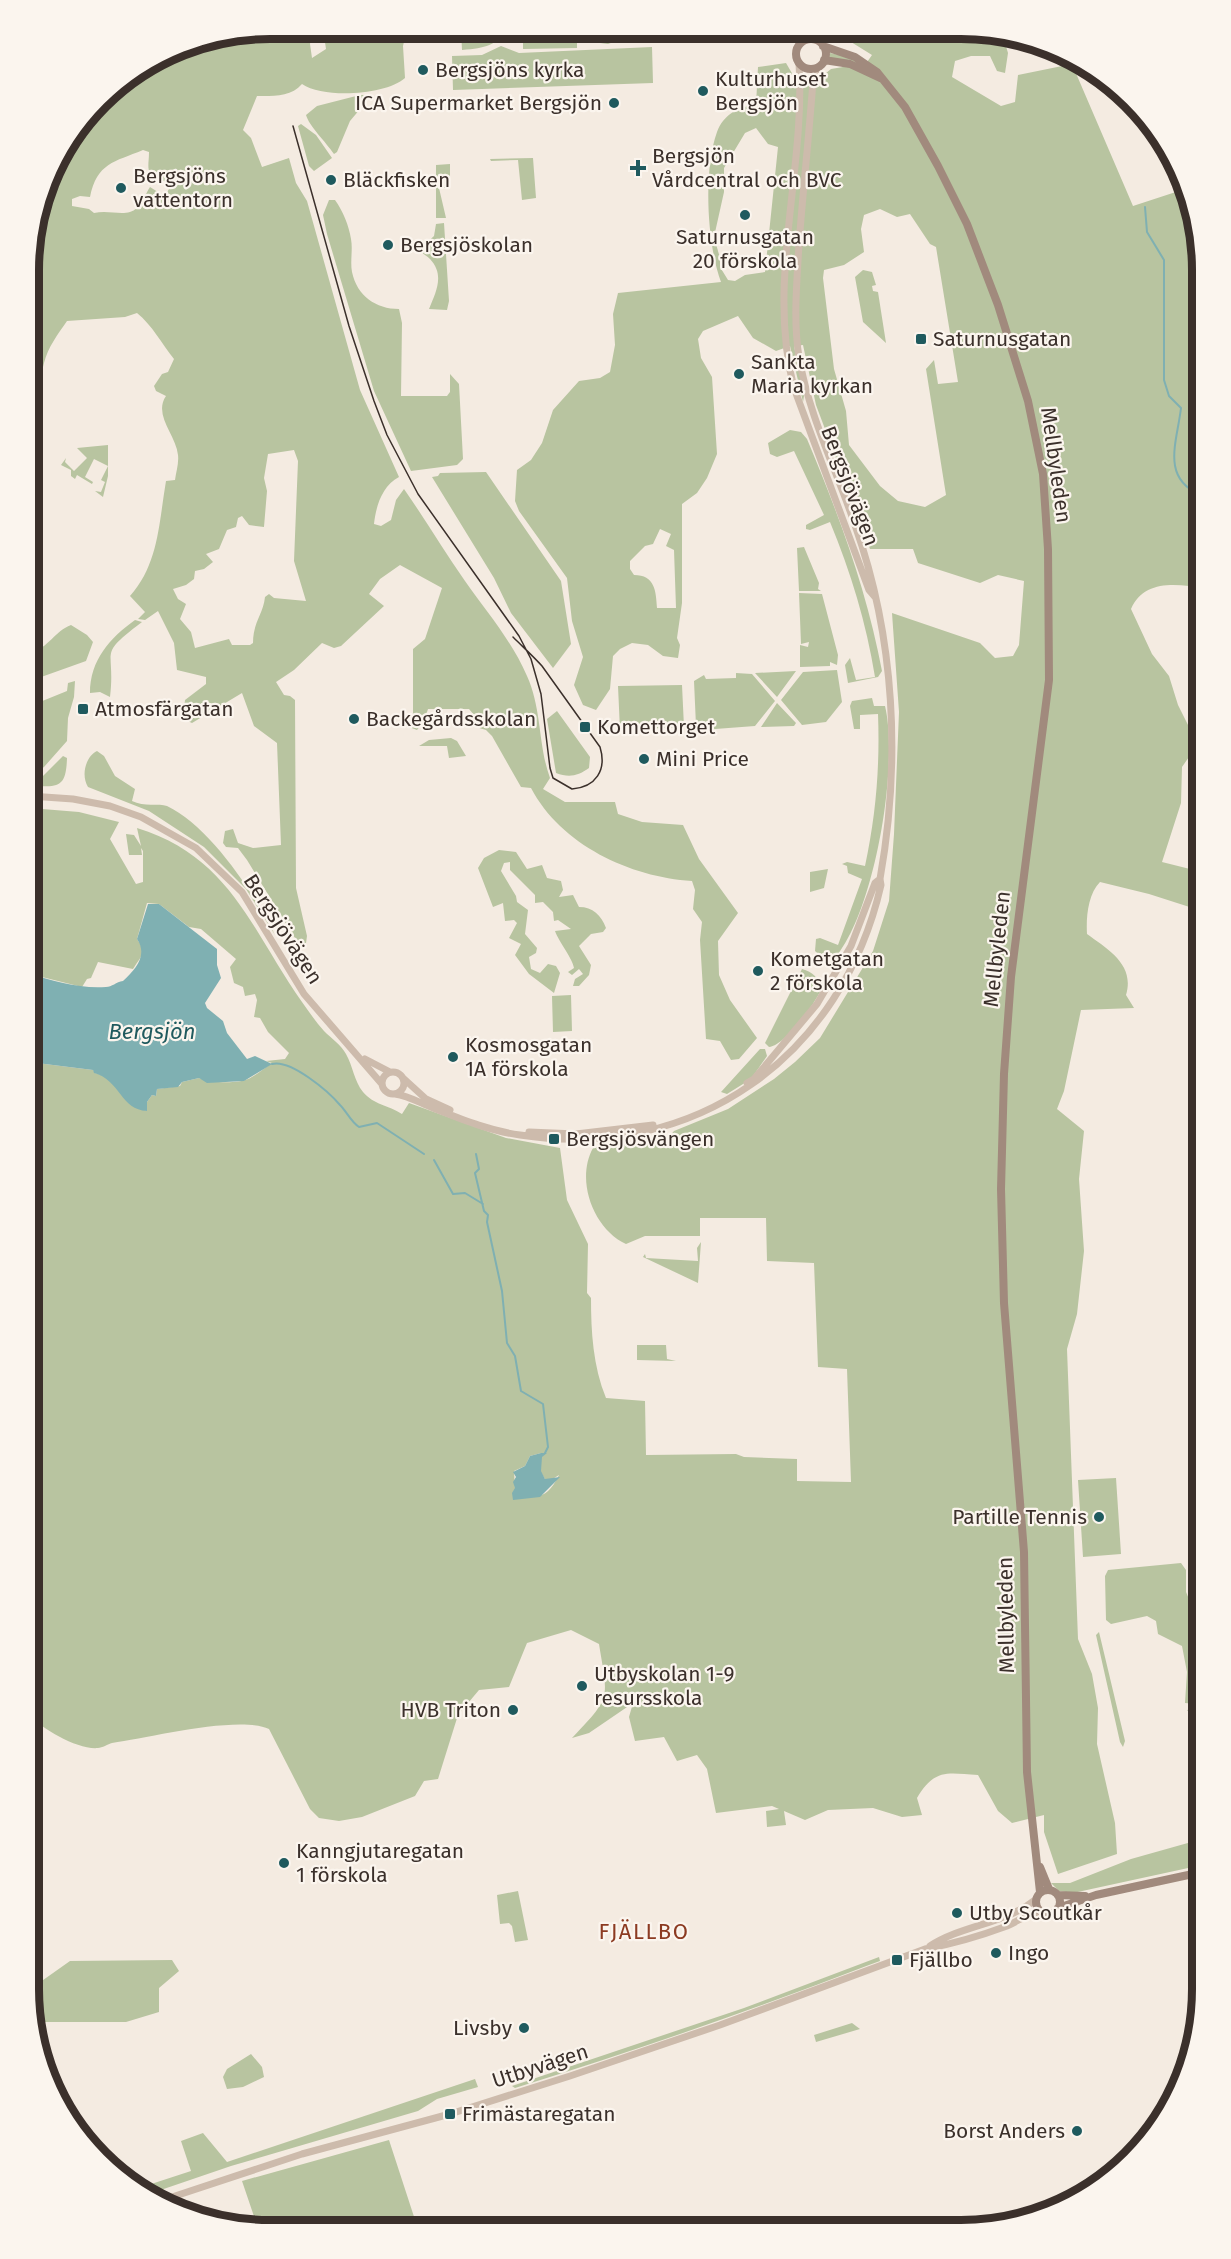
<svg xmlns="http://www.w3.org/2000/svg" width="1231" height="2259" viewBox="0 0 1231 2259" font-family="'Fira Sans',sans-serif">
<rect width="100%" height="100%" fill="#f4ebe1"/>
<path fill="#b8c4a0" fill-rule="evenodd" d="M270,29h43l-3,15 2,14 14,-9 -3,-20h84l-4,17 2,32c-19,17 -81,21 -103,6 -11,13 -29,12 -45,12l-14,34 8,8 11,29 27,-9 7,25 11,18 53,189 39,87c-17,9 -23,29 -25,47l7,2 10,-6 5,-20 8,-11c21,30 40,62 61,92 21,30 47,60 62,95 15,33 11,69 23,102l-7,11 22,13h50l3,12 24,8 41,3 16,34 39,54 -20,28 1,34 11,25 27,38 -18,21 -8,1 -11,-19 -14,-2 -6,-99 2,-18 -9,-13 2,-19 -3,-9c-62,-4 -131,-36 -161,-93l-10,-1 -29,-51 -6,-6 -10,-3 -1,-11 -6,-7h-41l-4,12 -7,9 -8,-3 4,-14v-64l12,-10 17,-51 -42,-23 -20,14 -11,15 15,12 -43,40 -7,2 -12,-5 -28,27 -18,12 8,13 6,1 5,4 1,188 11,48 -1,7h-8l-51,-83 -9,-12 -12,-1 -3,-4 2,-12 8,-2 5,14 15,5 28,-3 -4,-102 -23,-17 -12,-33 -50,30c-10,-4 -8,-14 -7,-23l21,-16v-7l-29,-7 -3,-27 -16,-32 -13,9 -7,-1 7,-7 -15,-16c29,-32 29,-75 36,-115l9,-1c1,-8 4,-17 3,-25 -2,-20 -25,-40 -12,-59l-10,-5 -2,-5 8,-12 6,-2 6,-13c-12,-15 -22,-34 -37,-46l-12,4 -58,4c-9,13 -19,26 -23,42 -7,23 9,44 -14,68l1,-193 23,-75 56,-74 68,-42zM143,150l6,2c0,14 -4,19 8,29h11l4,3 -6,10h-5l-11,-7c-5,7 -6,16 -13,21 -11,10 -27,1 -43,5l-5,-4 -17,-3v-7l8,-3 10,1c7,-34 24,-35 53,-47zM294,450l4,11 -4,100 12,40 -32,-3 -5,-4 -4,3c-2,18 -12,25 -12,46l-3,2h-18l-3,-6 -34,9 -4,-16 -11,-13 6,-15 -8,-5 -5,-10 13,-4 8,-6 1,-8 9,-2 9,-7 -7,-8 13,-5 8,-19 9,-3 2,-9 4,-2 7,9 15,2 3,-36 -3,-13 4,-24z
M461,30h49c-16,15 -23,18 -48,20z
M553,30l89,1v9h-23l-11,4 -31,-4v8l-54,1v-6l29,-2z
M835,32l167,1 6,20 -3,20 -8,-2 -7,-15h-19l-16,5 -3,16 49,29 14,-4 3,-27 54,-11 61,142 55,-18 14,82v307l-13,9c-24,-3 -48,-1 -58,23l21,45 17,22 9,29 16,32 -3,17 -9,13 -1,36 -19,59 40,10v39l-53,-17 -49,-12c-12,12 -14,35 -13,52 22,16 48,31 39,61l8,13 -53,2 -17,81 -7,18 27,22 -5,48 5,72 -7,63 -10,35 11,290 14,35 6,34 -1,36 18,79 2,31 -59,20 -14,-42v-17l-32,8 -14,-12 -20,-36c-31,-2 -43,-7 -61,23l5,17 -20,2 -29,-9 -45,2 -23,10 -21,-9 2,14 -19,2 -1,-16 13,-2 -7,-3 -56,7 -9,-44 -10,-14 -20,6 -13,-24 -29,4 -6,-24 4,-14 -44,30 -17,5c40,-42 36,-38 27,-94l-28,-14 -44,13 -18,44 -30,3 -21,25 -20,64 -14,2 -9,15 -53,21 -23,4 -20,-3 -9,-9 -41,-80c-31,-14 -120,9 -157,14 -4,1 -10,5 -14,5 -20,2 -56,-19 -69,-33l1,-649 7,-3 56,7 2,3c25,6 26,30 52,38v-9l5,-7 4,1 1,-7 23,-3 2,-4 17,-4c10,5 39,6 49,1 7,-3 17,-11 24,-16l-6,-2 19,-2 4,-6 -21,-21 -8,-14 -6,-1 3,-17 -2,-6 -10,2 -2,-9 -9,-4 -4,-16 6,-8 -35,-30 -12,-2 -30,-23 -12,-1 -10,36c10,14 4,17 -4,30l-35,-7 -7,16 -4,1 -5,8 -52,-13v-166l49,4 40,10 -9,17 26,45 7,-2v-31l-2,-3 1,7h-13l-3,-21 8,1 7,11 -4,-18c94,29 114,102 165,174 7,10 14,20 22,29 7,7 17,14 22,23 7,12 8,27 17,38 11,13 25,13 39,22l7,-11 97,35 54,10 7,52 21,44 -1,49 4,5c0,34 2,68 15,100l39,3 1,54 90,-1 8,3 53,2v22l54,1 -4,-113 -29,-2 -4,-104 -47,-2 -1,-43h-66v18h-55l-19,8c-32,-15 -51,-63 -33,-96 24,-6 45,-4 70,-4l11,-13 54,-22 46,-30 21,-17 25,-24 53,-87 16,-50 5,-67 5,-122 -7,-99 88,30 15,15 18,-2 6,-11 5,-64 -26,-6 -18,8 -62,-20 -5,-14h-43l-54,-144 -13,-60 -9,1 10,50 -1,6 -13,-56 -14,5 -23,-13 -15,-22 -35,15 -5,8 3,19 11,19 5,77 -10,24 -10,15 -15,11v99l-5,35 3,7 -2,13 -15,-2 -15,-11 -16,-2 -12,6 -7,7 -3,33 -14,21 -13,-5 -9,-20 9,-28 -11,-36 -5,-43 -48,-67 -4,-10 2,-31 14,-10 11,-17 11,-33 26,-29 21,-3 10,-6 5,-27 -2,-31 5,-21 103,-11c-14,-37 -18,-112 -4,-150 6,-17 22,-26 39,-27l2,-38 28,-4 7,12 27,3 11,-9 12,-2 -14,-9 1,-5 19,4 16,8 7,-10zM756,128l12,16 10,3 -13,125 -20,3 -10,6 -7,-1 -8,-13v-9l-6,-21 10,-45v-24l21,-35zM880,209l17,8 13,-3 20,30 6,3 22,135 -20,2 -4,-24 -8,9 20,126 -21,12 -27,-6 -18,-15 -31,-41 -3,-34 -12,-42 -11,-91 1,-8 20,-5 20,-13 -3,-23 3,-14zM660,529l11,5 -5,12 8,4 2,58h-19c-1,-17 -2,-33 -23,-33l-4,-6v-8l15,-15 8,-2zM541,1453l-1,18 5,8 6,1 8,-5c-12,24 -23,26 -44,13l-1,-17 11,-5 5,-10z
M501,46l18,7 133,-6 1,36 -200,7 -1,-34 30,-1z
M360,95h6v7l-16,19 -13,31 -3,2c-8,-12 -25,-28 -28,-39l11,-9z
M301,124l15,11 16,23 -18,13 -5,-5 -11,-40z
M533,158l3,40 -14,2 -4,-40 -27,1 -1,-2z
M450,164v24h-11l7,30h-10v-53z
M329,200h6c8,11 14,26 16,39 2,11 -1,22 1,33 5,24 24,37 47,37l3,14 -1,73h46l3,-4v-18l9,10 4,75 -6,6 -46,6 -37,-80 -47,-157 -4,-19z
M444,223l5,78 -2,9 -18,-1c7,-17 16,-34 1,-50 -5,-5 -8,-4 -9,-11l13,-12 2,-12z
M863,270l9,2 4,13 -4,1 1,5 5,1 8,51 -23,-21 -8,-45z
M790,430l11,2 6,7c32,76 60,152 75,232l-4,6 -30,6 -3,-18 5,-7 6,22 19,-3c-9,-55 -24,-104 -45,-155l-20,8 -4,-1v-4l18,-10 -30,-64 -17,6 -7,-3 -2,-11z
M108,445v31l-5,21 -8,-6 6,1 4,-10 -4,-2 7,-14 -14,-7 -9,18 8,5 -1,2 -15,-9 -2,4 -4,-3v-6l-10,-5 5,-7 -1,4 9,9 13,-13 -10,-10z
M486,472l75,109 10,63 -18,24 -42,-55 -17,-35 -62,-101 6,-1 2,-3z
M804,547l15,36 -1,6 3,2h-22l-2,-43z
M799,593l23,1 16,61 -1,10 -7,-3v4l-30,1v-22l8,2 1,-5 -8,2z
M135,620l7,2c-46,35 -26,25 -32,75l-10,-5 -10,1c0,-33 20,-55 45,-73z
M71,625l16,10 6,7 -7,19 -56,20v-27c19,-7 25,-23 41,-29z
M837,670l5,32 -16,20 -24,3 -21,-25 22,-28z
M796,671l-19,26 -22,-24z
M736,673l16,1 23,27 -20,25 -53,4 -6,-4 -2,-45 10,-6 2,4 30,-1z
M75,681l-1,16 -6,21 -1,23 -23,26 -14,10v-71l37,-15 1,-8z
M682,685l2,42 -64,3 -2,-44z
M872,698l2,8h11c14,59 -10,200 -47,248l-15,4 -8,-7 1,-12 4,-1 18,7 24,-66 -14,-6 -1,-7 -5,-2 5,-2 18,4c11,-51 15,-100 13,-152l-18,1v14h-6l-4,-23 2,-5z
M777,703l19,20 -2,3 -33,1z
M557,711l33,46 -1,11c-11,8 -20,10 -33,5l-9,-54z
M451,738l6,3 9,15 -17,2 -2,-12h-28l10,-6z
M97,751l7,5 11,20 20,13 -3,12c12,6 27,2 35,5 43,20 88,89 108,129l-29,-46 -42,-42 -55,-36 -61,-24c-7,-11 -3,-30 9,-36z
M63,756l4,2c-1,30 -8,29 -37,28v-3l8,-2z
M499,850l17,2 11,17 15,-4 5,13 14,3 2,9 -4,7 14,-2 6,12c14,0 22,8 27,21l-3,4 -12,2 -12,12 12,19 -2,10 -10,11h-6l2,-7 8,-5 -4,-5 -7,6 -4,-3 6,-4c-1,-9 -15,-26 -19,-37l16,-2 -13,-9 -4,1 -1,-9 -10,-10 -8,1v-8l-25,-25v-8l-6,1 -3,8 15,25 1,6 11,8 -3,24 12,14 -1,5 -7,4 2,12 9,4 8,-9 8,2 4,7 -6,20 -25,-19 -14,-19 6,-11 -12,-6 8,-15 -3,-3 -9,1 -2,-18 -10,4 -15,-39 6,-10z
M828,869l-4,19 -14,4v-20z
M802,969c11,3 19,10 18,23 -7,14 -36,54 -51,55l-4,-4z
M571,995l1,36 -19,1 -1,-36z
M760,1049h5l2,7 -16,23 -24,15 -6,-2z
M701,1242l-3,41 -55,-26 2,-3 1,4 52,3 -1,-13z
M637,1345h29l1,14 9,2 -39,-1z
M1116,1478l5,76 -38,3 -5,-77z
M1181,1563l5,7v22l3,7h13v122l-7,-2 -8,-9 10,-2 -1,-4 -11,-1 2,-31 -5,-26 -24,-12 -2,-13 -9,-5 -36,8 -5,-4 -1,-44 3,-6z
M1202,1569v28l-11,1 -3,-27z
M1099,1632l26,109 -2,6 -3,-5 -24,-107z
M1202,1839v26l-129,28 -14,-2 -8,-8h19l61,-24z
M518,1891l10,49 -13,2 -3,-16 -3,-3 -9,1 -3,-29z
M879,1957l1,4 -11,4c-116,45 -235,86 -354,123l-3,-2 232,-78z
M172,1960l7,11 -20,17v24l-33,10h-91l1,11 -7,-43 41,-29z
M852,2023l8,6 -44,13 -2,-7z
M251,2054l11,13 2,10 -21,10 -16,2 -4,-12 4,-8z
M475,2079l3,8 -41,12 -19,12 -187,55 -82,28 -10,-6 52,-17 -10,-30 22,-8 24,29z
M389,2140l29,89 -160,-1 -16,-47z"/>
<path fill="#7fb0b2" d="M148,904h11l58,45v16l4,13 -16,25 2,5 16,13 4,12 20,26 8,-3 17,8 -28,17 -37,2 -8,-5 -17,4 -4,5 -21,2 -1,7 -4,-1 -5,7v9c-26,-1 -27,-31 -53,-38l-1,-3 -56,-7 -7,3v-92c24,7 50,15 76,13 6,0 10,-5 17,-6 13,-12 25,-26 14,-42z
M541,1453h6l-5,4 -1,14 4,8 15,-2 -20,20 -27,3 -1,-7 3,-5 -2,-6 3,-5 -3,-5 12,-6 5,-10z"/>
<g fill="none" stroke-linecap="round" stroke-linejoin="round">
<path stroke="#7fb0b2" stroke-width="2" d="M1145,207l2,25 17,28v120l5,16 12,12c-4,34 -20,69 18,86l3,19
M272,1064c19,-5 57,28 68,41 7,7 11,17 19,22l18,-4 47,31
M476,1154l3,15 -4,4 9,38 4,4 -1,7 15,69 5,52 8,13 6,35 22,13 5,43 -3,6
M434,1160l19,34 12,-1 18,11"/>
<path stroke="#cdbbac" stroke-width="7" d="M799,63c7,106 -33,219 -5,325l75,202 6,7
M30,796l43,3 37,7 31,11 55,31 46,44 62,102 77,89
M365,1059l25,13
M382 1083a11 11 0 1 1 22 0a11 11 0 1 1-22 0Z
M403,1078l23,21 24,11
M747,1083l7,-4 63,-75 34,-58 24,-63 5,-4
M395,1094c14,2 25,9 38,14 28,11 57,23 87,27 175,27 322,-79 361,-250l-1,-6c21,-118 15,-241 -25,-354 -19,-56 -46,-109 -56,-168 -6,-37 -2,-75 0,-113 4,-54 10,-108 14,-163l5,-14
M529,1132l47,2 77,-9
M930,1946c32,-21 75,-22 105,-46
M160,2201l142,-47 148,-40 120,-38 150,-51 205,-76c28,-5 55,-13 82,-23 12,-5 20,-13 34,-14"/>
<path stroke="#a18a7d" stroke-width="8" d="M796 54a15 15 0 1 1 30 0a15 15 0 1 1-30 0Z
M823,46l32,11 22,15 28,35 33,59 29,58 31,81 30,96 15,73 5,75 1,131 -38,297 -7,97 -3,115 3,114 20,249 3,220 13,120
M824,60l26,4 30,14
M1040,1867l9,22
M1036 1902a12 12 0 1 1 24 0a12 12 0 1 1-24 0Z
M1058,1895l27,1
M1058,1908l38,-13 106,-23"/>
<path stroke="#3b302b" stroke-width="1.5" d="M293,126l56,200 25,75 13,34 31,59 101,142 12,23 10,35 9,74 3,10 19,11c24,-2 35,-19 28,-42l-58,-81c-9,-10 -19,-19 -29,-29"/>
</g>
<g fill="#1f5a5e" stroke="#fbf5ee" stroke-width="2">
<circle cx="423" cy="70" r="6"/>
<circle cx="703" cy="91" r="6"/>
<circle cx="614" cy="103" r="6"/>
<path d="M635 159h6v6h6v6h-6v6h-6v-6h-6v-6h6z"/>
<circle cx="331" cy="180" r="6"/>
<circle cx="121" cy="188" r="6"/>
<circle cx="745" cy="215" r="6"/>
<circle cx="388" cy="245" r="6"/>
<rect x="915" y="333" width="12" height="12" rx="3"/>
<circle cx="739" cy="374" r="6"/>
<rect x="77" y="703" width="12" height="12" rx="3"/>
<circle cx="354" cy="719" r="6"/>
<rect x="579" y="721" width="12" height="12" rx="3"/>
<circle cx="644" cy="759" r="6"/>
<circle cx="758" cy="971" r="6"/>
<circle cx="453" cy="1057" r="6"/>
<rect x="548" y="1133" width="12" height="12" rx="3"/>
<circle cx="1099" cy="1517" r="6"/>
<circle cx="582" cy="1686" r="6"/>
<circle cx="513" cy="1710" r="6"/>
<circle cx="284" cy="1863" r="6"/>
<circle cx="957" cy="1913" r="6"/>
<circle cx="996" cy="1953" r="6"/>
<rect x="891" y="1954" width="12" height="12" rx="3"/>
<circle cx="524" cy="2028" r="6"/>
<rect x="444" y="2108" width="12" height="12" rx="3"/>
<circle cx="1077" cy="2131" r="6"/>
</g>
<g text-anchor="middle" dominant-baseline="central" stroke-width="4.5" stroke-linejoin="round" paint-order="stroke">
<g font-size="21" fill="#3b302b" stroke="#fbf5ee" text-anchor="start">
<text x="435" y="70">Bergsjöns kyrka</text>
<text x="715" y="79">Kulturhuset<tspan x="715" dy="24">Bergsjön</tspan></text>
<text x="602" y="103" text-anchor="end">ICA Supermarket Bergsjön</text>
<text x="652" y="156">Bergsjön<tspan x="652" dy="24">Vårdcentral och BVC</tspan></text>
<text x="133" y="176">Bergsjöns<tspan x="133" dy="24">vattentorn</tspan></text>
<text x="343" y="180">Bläckfisken</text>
<text x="745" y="237" text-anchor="middle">Saturnusgatan<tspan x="745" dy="24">20 förskola</tspan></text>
<text x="400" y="245">Bergsjöskolan</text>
<text x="933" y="339">Saturnusgatan</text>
<text x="751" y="362">Sankta<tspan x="751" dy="24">Maria kyrkan</tspan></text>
<text x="95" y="709">Atmosfärgatan</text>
<text x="366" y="719">Backegårdsskolan</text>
<text x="597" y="727">Komettorget</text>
<text x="656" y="759">Mini Price</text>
<text x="770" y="959">Kometgatan<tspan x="770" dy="24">2 förskola</tspan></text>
<text x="465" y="1045">Kosmosgatan<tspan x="465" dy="24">1A förskola</tspan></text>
<text x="566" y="1139">Bergsjösvängen</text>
<text x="1087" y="1517" text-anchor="end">Partille Tennis</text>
<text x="594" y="1674">Utbyskolan 1-9<tspan x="594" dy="24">resursskola</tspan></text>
<text x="501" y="1710" text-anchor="end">HVB Triton</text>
<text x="296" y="1851">Kanngjutaregatan<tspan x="296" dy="24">1 förskola</tspan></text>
<text x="969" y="1913">Utby Scoutkår</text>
<text x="1008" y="1953">Ingo</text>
<text x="909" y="1960">Fjällbo</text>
<text x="512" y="2028" text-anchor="end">Livsby</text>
<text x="462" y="2114">Frimästaregatan</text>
<text x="1065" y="2131" text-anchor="end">Borst Anders</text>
</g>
<g font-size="21" fill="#3b302b" stroke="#fbf5ee">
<text transform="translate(1056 465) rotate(82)">Mellbyleden</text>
<text transform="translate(850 486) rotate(69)">Bergsjövägen</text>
<text transform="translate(283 929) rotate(57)">Bergsjövägen</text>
<text transform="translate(997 949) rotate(-84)">Mellbyleden</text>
<text transform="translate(1006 1615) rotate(-91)">Mellbyleden</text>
<text transform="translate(540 2066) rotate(-18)">Utbyvägen</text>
</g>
<g font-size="22" font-style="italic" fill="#1f5a5e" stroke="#fbf5ee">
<text x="152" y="1031">Bergsjön</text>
</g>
<g font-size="22" letter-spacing="1.5" fill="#8c3b22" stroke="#fbf5ee">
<text x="644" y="1931">FJÄLLBO</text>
</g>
</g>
<path d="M0 0H1231V2259H0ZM270 39H961A231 231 0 0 1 1192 270V1989A231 231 0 0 1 961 2220H270A231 231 0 0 1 39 1989V270A231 231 0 0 1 270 39Z" fill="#fbf5ee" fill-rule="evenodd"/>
<path fill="none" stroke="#3b302b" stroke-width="8" d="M270 39H961A231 231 0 0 1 1192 270V1989A231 231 0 0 1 961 2220H270A231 231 0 0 1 39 1989V270A231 231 0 0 1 270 39Z"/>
</svg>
